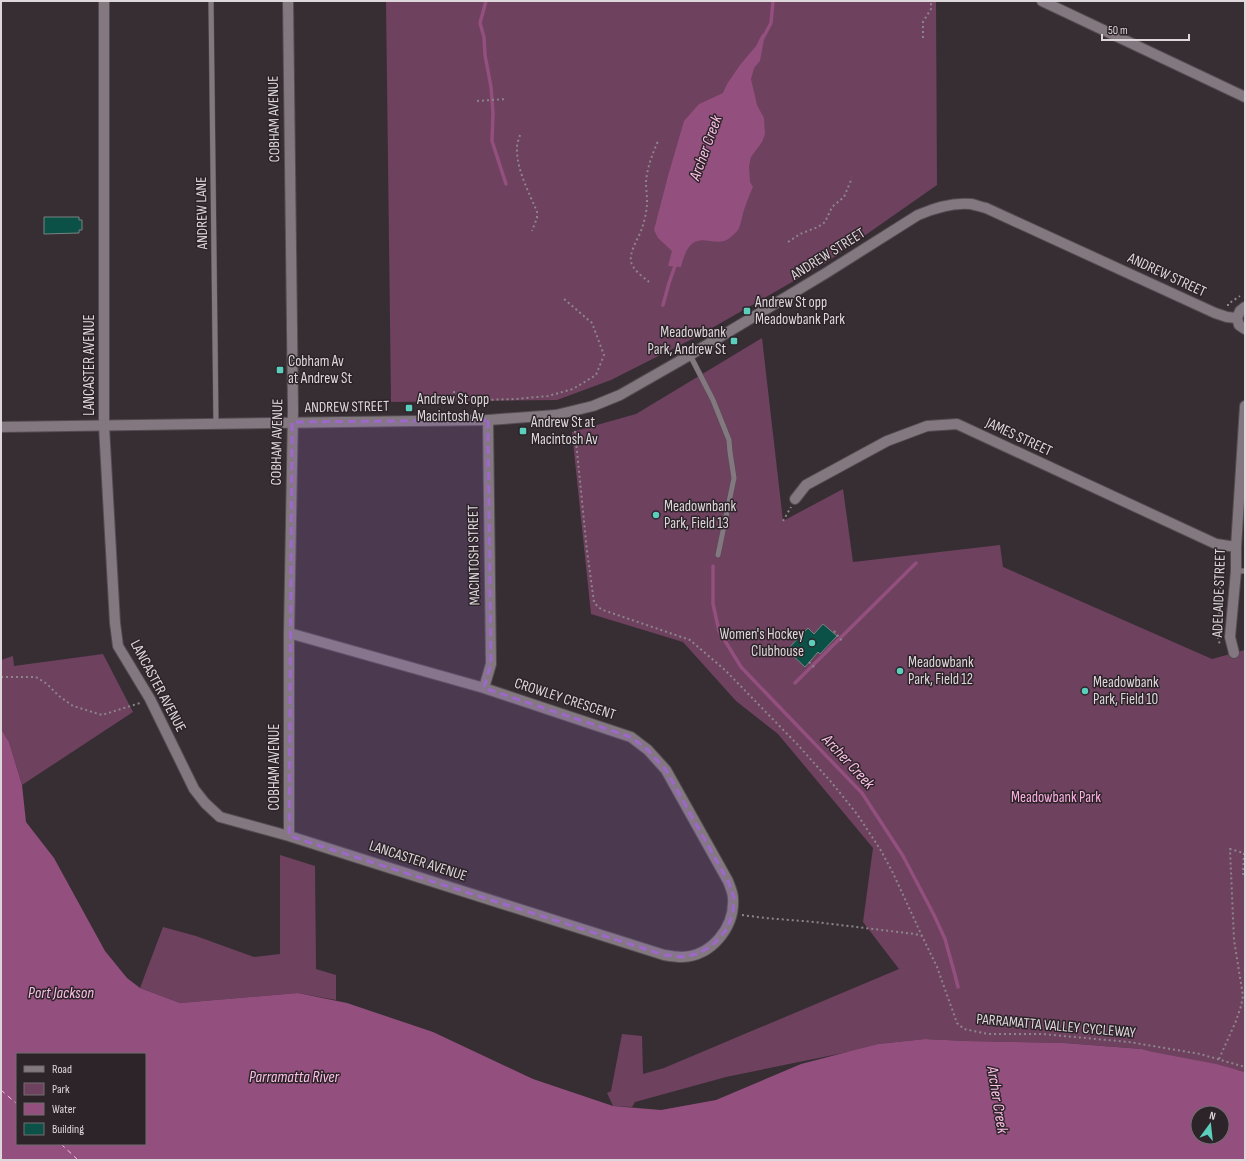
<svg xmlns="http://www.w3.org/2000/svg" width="1246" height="1161" viewBox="0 0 1246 1161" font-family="'Sofia Sans Condensed',sans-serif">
<rect width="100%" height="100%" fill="#372e33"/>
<path fill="#6e415f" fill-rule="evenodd" d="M386,1h550l1,184 -110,77 -129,74 -87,44 -54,20 -166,2z
M762,338l21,183 60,-32 10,73 147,-17 3,22 209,92 33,-9v422l-6,-2 -391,-18 -122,25 -91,25 -3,5 -19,-1 -6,-13 4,-2 11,-57 20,2 1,38 21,-6 235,-99 -36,-47 10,-74 -95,-114 -42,-33 -53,-59 -92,-28 -19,-182 64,-18zM925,1039l42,2 97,2 78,6 11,3 -300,-1 25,-7z
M103,654l30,58 -111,73 -13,-43 -8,-13v-69l12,-4 1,10z
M280,855l35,11 1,103 20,6v25l-38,-7 -118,10 -40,-15 23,-61 33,9 58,21 26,-3z"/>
<path fill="#934f7d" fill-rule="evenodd" d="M762,34h3l-5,27 -6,7 -3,11 6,26 7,13 1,16 -3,8 -11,15 -2,9 1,16 3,5c-4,8 -7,17 -10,26 -1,5 -2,10 -4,15 -1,3 -5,6 -8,9 -17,16 -39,-17 -50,30l-13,-1 4,-15 -14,-13 -4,-8 14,-54 16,-55 15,-17 24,-11 4,-9 13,-19 16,-19z
M1,729l8,13 13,43 4,37 28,36 51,93 22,27 13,10 40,15 118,-10 49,10 86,29 100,47 80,27 48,4 55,-10 85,-36 77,-20 47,-5 42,2 97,2 78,6 11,3 63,12 29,8v88h-1244zM17,1054h128v90h-128zM1198,1113h24v24h-24z"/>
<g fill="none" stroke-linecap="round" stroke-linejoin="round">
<path stroke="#934f7d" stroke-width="3.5" d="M486,1l-6,22 4,14 1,18 6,32 2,26 -1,28 14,43
M763,38l8,-15 2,-22
M663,305l6,-22 7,-20
M713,566v38l6,27 22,36 121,126 41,63 31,59 11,24 10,36 3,12
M795,683l121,-120"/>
<path stroke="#fbc0e6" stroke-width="1" stroke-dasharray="5 4" stroke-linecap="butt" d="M1,1090l16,14
M61,1144l17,16"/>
</g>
<path fill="#0c5148" stroke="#768380" d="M44,217h35v3h3v10h-3v3l-35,1z
M823,624l14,12 -17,18 -2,-2 -13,15 -18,-17 21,-22 6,6z"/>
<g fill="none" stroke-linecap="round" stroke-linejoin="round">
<g stroke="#534c51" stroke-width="6">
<path id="lane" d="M211,1l5,423
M690,355l23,45 16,40 1,12 4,26 -16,77
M1236,571h9"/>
</g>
<g stroke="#534c51" stroke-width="12">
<path id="street" d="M104,1v425l11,197 3,23 32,53 44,90 11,14 15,14 69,19 375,119c6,1 13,2 18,2 30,-1 53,-30 51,-59 0,-5 -3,-12 -5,-17l-62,-111 -18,-20 -17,-13 -147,-49 -195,-55
M288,1l5,409 -4,223v203
M1042,1l203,96
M795,499l11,-14 81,-44 40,-15 30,-2 259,120 20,3
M1234,653l-4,-16 6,-66v-24l9,-141
M484,688l7,-24 -3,-244"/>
</g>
<g stroke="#534c51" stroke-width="12">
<path id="secondary" d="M1245,307l-5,4 -3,7 2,7 6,4
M1,427l487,-7 68,-5 37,-9 27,-11 70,-40 136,-82 92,-58c16,-7 34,-13 53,-11 5,1 10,3 15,4l229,105 12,4 10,1"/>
</g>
<path stroke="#8c8589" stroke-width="2" stroke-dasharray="2 3" stroke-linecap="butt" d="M923,38v-16l8,-13v-8
M477,101l29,-2
M520,135c-1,4 -3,8 -3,12 -1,22 12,45 20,65v6l-5,13
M788,242l12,-8 18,-7 7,-5 7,-15 12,-10 8,-19
M649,282c-6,-5 -15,-11 -18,-20 -2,-11 8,-24 11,-34 3,-9 5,-18 5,-27 0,-6 -1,-13 -1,-19 1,-14 6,-27 12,-41
M1228,306v-2l12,-8
M464,396l-8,2 -3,-2 1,-4h3l7,4 18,4 34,-1 32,-3 25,-7 23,-14 8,-20 -12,-32 -28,-24
M574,421l13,130 7,51 4,5 5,3 87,30 35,30 72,74 35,39 25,31 23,35 13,24 29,63
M783,521l8,-14
M834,631l9,11
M1220,643l-2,-2 2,-51 3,-26 -3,-9
M809,662l7,7
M1,677h35l11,7 12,12 14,10 29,9 38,-12
M1244,853l-1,21h2
M742,915l23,3 50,4 100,12 7,2 15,31 20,56 7,6 24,5h54l87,8 71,12 45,13
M1219,1059l17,-38 5,-15 2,-10 -9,-56 -4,-91 14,4"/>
<use href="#lane" stroke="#83787f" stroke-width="5"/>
<use href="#street" stroke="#83787f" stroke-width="10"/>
<use href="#secondary" stroke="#83787f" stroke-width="10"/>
</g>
<path fill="#9d68c9" fill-opacity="0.2" stroke="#9d68c9" stroke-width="3" stroke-dasharray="8 5" stroke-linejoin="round" d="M488,420l3,244 -7,24 147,49 17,13 18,20 62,111 6,16 -1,16 -6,16 -12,14 -15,10 -17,4 -19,-2 -375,-119 3,-414z"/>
<g fill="#5bcebc" stroke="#2d2429" stroke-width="1.5">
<rect x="743" y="307" width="8" height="8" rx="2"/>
<rect x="730" y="337" width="8" height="8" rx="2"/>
<rect x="276" y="366" width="8" height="8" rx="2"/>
<rect x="405" y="404" width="8" height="8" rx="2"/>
<rect x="519" y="427" width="8" height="8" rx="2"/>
<circle cx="656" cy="515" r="4"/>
<circle cx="812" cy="643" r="4"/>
<circle cx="900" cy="671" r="4"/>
<circle cx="1085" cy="691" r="4"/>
</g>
<g text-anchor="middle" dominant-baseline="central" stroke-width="3" stroke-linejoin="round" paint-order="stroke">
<g font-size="15" fill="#ddd7db" stroke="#2d2429">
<text transform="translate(274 119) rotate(-91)">COBHAM AVENUE</text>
<text transform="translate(202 213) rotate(-91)">ANDREW LANE</text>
<text transform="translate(828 254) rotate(-32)">ANDREW STREET</text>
<text transform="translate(1167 275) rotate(25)">ANDREW STREET</text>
<text transform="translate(89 365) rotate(-90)">LANCASTER AVENUE</text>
<text transform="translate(347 407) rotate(-1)">ANDREW STREET</text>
<text transform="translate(1019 437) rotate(25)">JAMES STREET</text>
<text transform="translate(277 442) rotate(-89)">COBHAM AVENUE</text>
<text transform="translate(474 555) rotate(-91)">MACINTOSH STREET</text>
<text transform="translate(1219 593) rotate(-88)">ADELAIDE STREET</text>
<text transform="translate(158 686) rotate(62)">LANCASTER AVENUE</text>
<text transform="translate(565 699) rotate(18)">CROWLEY CRESCENT</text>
<text transform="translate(274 767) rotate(-90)">COBHAM AVENUE</text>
<text transform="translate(418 861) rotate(18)">LANCASTER AVENUE</text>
<text transform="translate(1056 1026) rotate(5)">PARRAMATTA VALLEY CYCLEWAY</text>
</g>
<g font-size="15" fill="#ddd7db" stroke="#2d2429" text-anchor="start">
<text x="755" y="302">Andrew St opp<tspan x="755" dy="17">Meadowbank Park</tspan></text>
<text x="726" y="332" text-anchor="end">Meadowbank<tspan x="726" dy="17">Park, Andrew St</tspan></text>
<text x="288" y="361">Cobham Av<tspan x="288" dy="17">at Andrew St</tspan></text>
<text x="417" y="399">Andrew St opp<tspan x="417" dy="17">Macintosh Av</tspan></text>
<text x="531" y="422">Andrew St at<tspan x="531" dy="17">Macintosh Av</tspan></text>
<text x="664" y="506">Meadownbank<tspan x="664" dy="17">Park, Field 13</tspan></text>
<text x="804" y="634" text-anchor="end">Women's Hockey<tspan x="804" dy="17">Clubhouse</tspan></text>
<text x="908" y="662">Meadowbank<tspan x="908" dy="17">Park, Field 12</tspan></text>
<text x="1093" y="682">Meadowbank<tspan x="1093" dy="17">Park, Field 10</tspan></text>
</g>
<g font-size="15" fill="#fdafe2" stroke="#2d2429">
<text x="1056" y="797">Meadowbank Park</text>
</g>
<g font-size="16" font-style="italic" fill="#fbc0e6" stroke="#2d2429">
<text transform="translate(706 148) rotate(-70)">Archer Creek</text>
<text transform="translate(848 762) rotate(47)">Archer Creek</text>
<text x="61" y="993">Port Jackson</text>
<text x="294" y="1077">Parramatta River</text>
<text transform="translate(997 1100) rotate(81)">Archer Creek</text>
</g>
</g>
<rect width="1246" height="1161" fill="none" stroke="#ddd7db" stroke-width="4"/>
<rect x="16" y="1053" width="130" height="92" fill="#2d2429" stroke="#736c70"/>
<rect x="24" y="1066" width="20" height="6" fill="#83787f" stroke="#736c70"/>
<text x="52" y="1073" font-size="12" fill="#ddd7db">Road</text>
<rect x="24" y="1083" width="20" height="12" fill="#6e415f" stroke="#736c70"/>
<text x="52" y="1093" font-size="12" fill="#ddd7db">Park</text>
<rect x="24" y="1103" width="20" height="12" fill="#934f7d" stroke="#736c70"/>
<text x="52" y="1113" font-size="12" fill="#ddd7db">Water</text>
<rect x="24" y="1123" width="20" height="12" fill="#0c5148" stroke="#736c70"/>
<text x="52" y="1133" font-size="12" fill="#ddd7db">Building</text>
<g transform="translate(1210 1125) rotate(15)"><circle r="19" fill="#2d2429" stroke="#736c70"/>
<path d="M0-3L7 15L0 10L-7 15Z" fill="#5bcebc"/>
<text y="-6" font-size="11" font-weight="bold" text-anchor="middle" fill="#ddd7db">N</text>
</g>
<path d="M1102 34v6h87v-6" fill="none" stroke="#ddd7db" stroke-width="2"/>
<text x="1108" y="34" font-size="12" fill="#ddd7db" stroke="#2d2429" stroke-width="3" paint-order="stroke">50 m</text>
</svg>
